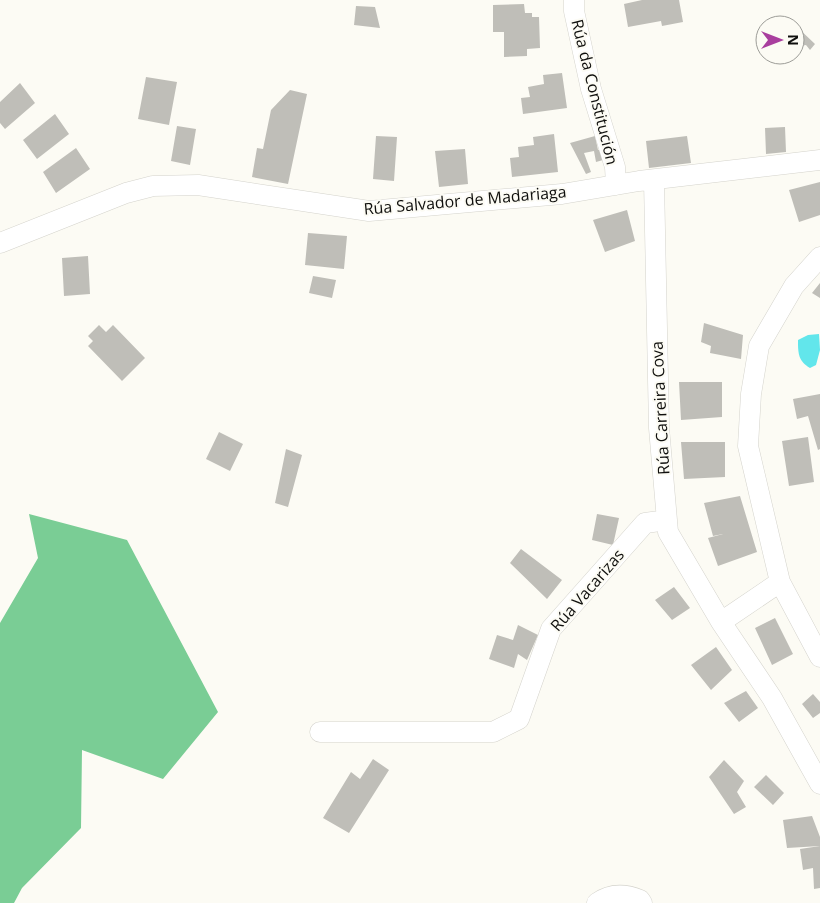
<svg xmlns="http://www.w3.org/2000/svg" width="820" height="903" viewBox="0 0 820 903" font-family="'Open Sans',sans-serif">
<rect width="100%" height="100%" fill="#fcfbf4"/>
<path fill="#7acd95" d="M29,514l98,26 91,172 -55,67 -81,-29 -1,78 -59,60 -8,15h-14v-280l38,-65z"/>
<path fill="#62e6eb" d="M819,334l1,16 -4,15 -6,3c-12,-7 -12,-15 -12,-28l10,-5z"/>
<path fill="#bfbeb8" d="M642,0h37l4,22 -21,4 -1,-5 -33,6 -4,-23z
M524,4l1,9h7v4h7l1,31 -13,1v7l-23,1v-25h-11v-27z
M356,6l19,1 5,21 -26,-3z
M795,25l20,19 -5,6 -4,-5 -11,2z
M562,73l5,35 -44,6 -2,-16 9,-1 -2,-10 16,-3 -1,-9z
M146,77l31,5 -8,43 -31,-6z
M20,83l15,20 -30,26 -5,-6v-21z
M290,90l17,4 -19,90 -36,-7 5,-29 6,1 8,-39z
M55,114l14,20 -32,25 -14,-19z
M177,126l19,3 -6,36 -19,-4z
M785,127l1,25 -20,2 -1,-26z
M554,134l4,38 -46,5 -2,-19 9,-1 -1,-10 16,-2 -1,-8z
M376,136l21,1 -3,44 -21,-2z
M595,136l3,14 6,-1 -1,11 -7,2 -2,-11 -10,2 7,19 -5,2 -16,-31z
M687,136l4,27 -42,5 -3,-27z
M76,148l14,21 -34,24 -13,-21z
M465,149l3,35 -29,3 -4,-36z
M820,182v33l-21,7 -10,-32z
M627,210l8,31 -30,11 -12,-32z
M308,233l39,3 -3,33 -39,-4z
M88,256l2,38 -26,2 -2,-38z
M313,276l23,4 -4,18 -23,-5z
M820,283v15l-8,-5z
M704,323l39,12 -2,24 -31,-6 1,-7 -10,-4z
M99,325l7,7 7,-7 32,33 -23,23 -34,-35 5,-5 -5,-5z
M679,382h43v35l-41,3z
M820,394v55l-2,1 -10,-34 -11,3 -4,-20z
M219,432l24,12 -13,27 -24,-12z
M808,437l6,45 -25,4 -7,-45z
M681,442h44v35l-41,2z
M286,449l16,6 -14,52 -13,-4z
M740,496l17,56 -39,14 -10,-28 15,-4 -10,2 -9,-33z
M597,514l22,4 -6,27 -21,-5z
M521,549l41,31 -15,19 -37,-36z
M674,587l16,21 -18,12 -17,-20z
M775,618l18,36 -21,11 -17,-37z
M518,625l20,10 -11,25 -9,-6 -4,14 -25,-9 8,-24 16,5z
M716,647l16,23 -21,20 -20,-25z
M746,691l12,17 -19,14 -15,-19z
M813,694l7,8v11l-7,5 -11,-14z
M373,759l16,11 -40,63 -26,-15 28,-46 9,7z
M724,760l20,21 -7,11 9,15 -12,7 -25,-37z
M766,775l18,18 -11,12 -19,-18z
M812,816l8,21v9l-33,2 -4,-28z
M820,846v42l-6,1 -1,-21 -10,2 -3,-21z"/>
<g fill="none" stroke-linecap="round" stroke-linejoin="round">
<g stroke="#d4d3cc" stroke-width="21">
<path id="minor" d="M574,0v11l17,78 24,78 1,18
M654,181l5,247 9,104 53,90 51,76 48,86
M0,243l126,-50 27,-7 45,-1 171,26 193,-17 77,-13 181,-21
M820,257l-26,29 -35,60 -8,48 -3,52 32,136 40,75
M721,622l59,-40
M320,732h173l26,-13 32,-90 94,-106 22,-3
M597,903c14,-10 29,-9 43,-3l2,3"/>
</g>
<use href="#minor" stroke="#fff" stroke-width="20"/>
</g>
<g text-anchor="middle" dominant-baseline="central" stroke-width="4" stroke-linejoin="round" paint-order="stroke">
<g font-size="16" fill="#0f0f0d" stroke="#fcfbf4">
<text transform="translate(595 92) rotate(76)">Rúa da Constitución</text>
<text transform="translate(465 200) rotate(-5)">Rúa Salvador de Madariaga</text>
<text transform="translate(660 408) rotate(-93)">Rúa Carreira Cova</text>
<text transform="translate(587 590) rotate(-49)">Rúa Vacarizas</text>
</g>
</g>
<g transform="translate(780 40) rotate(90)"><circle r="24" fill="#fcfbf4" stroke="#9d9d98"/>
<path d="M0-4L9 19L0 12L-9 19Z" fill="#a93e9e"/>
<text y="-8" font-size="14" font-weight="bold" text-anchor="middle" fill="#0f0f0d">N</text>
</g>
</svg>
